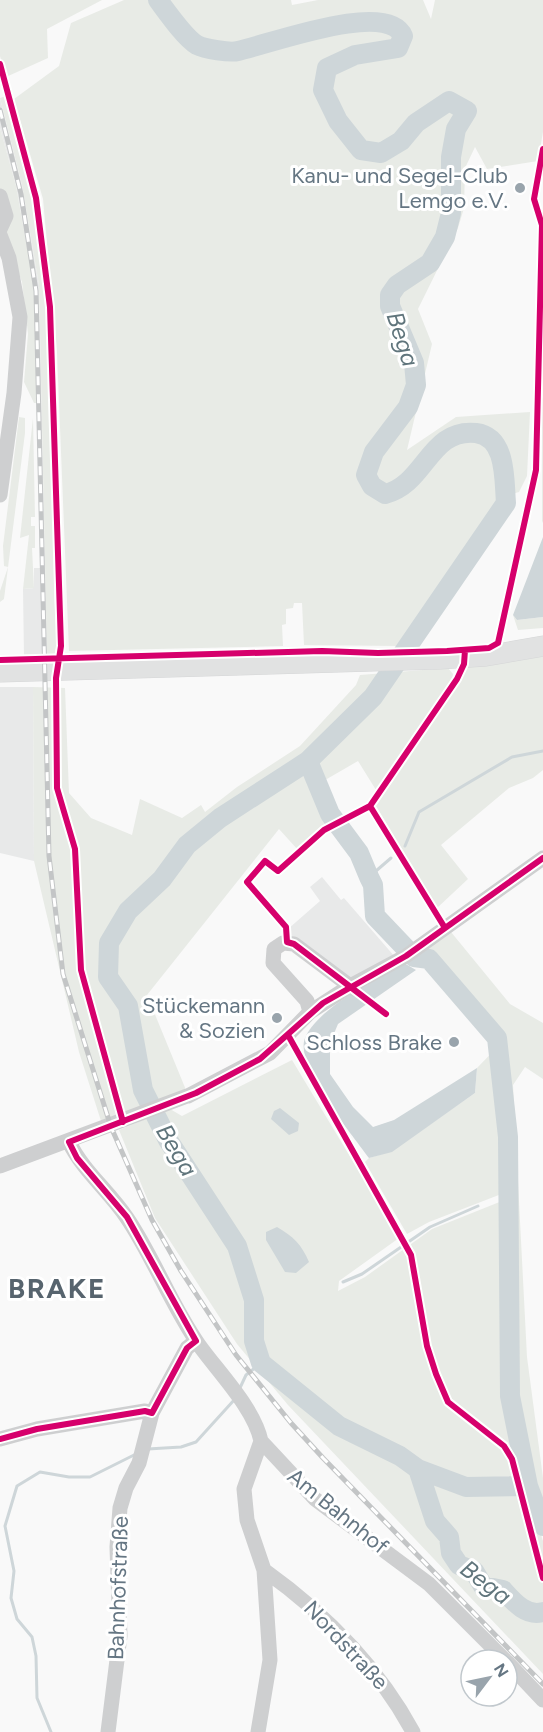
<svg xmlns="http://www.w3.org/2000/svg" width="543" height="1732" viewBox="0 0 543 1732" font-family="Figtree,sans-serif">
<rect width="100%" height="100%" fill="#f9f9f9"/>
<path fill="#e8e9e9" d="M0,98l22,87 17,100 8,373 -23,-1 -1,-68 11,-1v-20h6l-4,-231 -2,-52 -18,-99 -16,-58z
M0,687h33l1,174 -34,-8z
M322,877l19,23 3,-2 51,59 -44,25 -60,-44 -3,-9 32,-28 -10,-14z"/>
<path fill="#e8ebe6" d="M0,0h102l-55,29 1,29 -42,19 -6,-21z
M124,0h167l1,5 26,-5h105l8,19 4,-19h108v132l-5,29 -51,8 -12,-22 -10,21 -1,40 -6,20 -40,81 14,35 -25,106 49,-33 74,-5 -3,64 -8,16 -20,6 -100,148 -95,-1 -2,-42h-8l-1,5 -7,1v15l-4,1 1,21 -214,5 -12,-299 -14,-153 -29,-100 45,-33 12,-43z
M6,96l27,102 12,89 7,117 2,189 3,51 -3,13 -7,1 -8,-373 -17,-100 -22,-87z
M0,128l16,58 18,99 4,118h-4l-10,-21 4,-48 -6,-52 -16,-43 -6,-49z
M542,397l1,2v124l-1,-2z
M19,417l6,1v15l-21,166 -4,3v-11l8,-24 -4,-1 -1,-20z
M33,418l2,99h-4v9h4v22h-3l2,40 -11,1 6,-54 -9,3z
M513,615l4,5 26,-3v11l-25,2z
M543,656v114l-10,8 -24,10 -68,57 27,34 -31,29 -61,-102 92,-139z
M448,668l5,6 -1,7 -76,109 -18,-29 -38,22 10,23 9,13 -17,10 -24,21 -19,-21 -132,166 39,95 -85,31 -22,-69 -45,-191 -1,-174 32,1 4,105 22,25 41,17 8,-36 42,19 19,-13 4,7 32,-25 63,-41 56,-61 4,-10z
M451,932l59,72 33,19v56l-18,-12 -12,18 14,272 16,121v40l-11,-34 -20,-88 -3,-259 -9,-71 -6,1 10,68v58l-75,29 -22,12 -42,-72 4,-4 23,-7 83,-58 2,-25 29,-30 -79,-91z
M292,1060l107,178 -60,43 -1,10 27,-14 67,-48 70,-28 4,196 6,86h-44l-29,-6 -2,9 28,5h62l16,50v133l-255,-269 -51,-61 -82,-126 -36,-88 51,-21 12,7z"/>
<path fill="#ced6d9" d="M543,537v80l-26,3 -4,-5z
M404,963l12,7 -78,54 -8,19v31l23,33 20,20 21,-7 83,-52 -2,25 -83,59 -23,6c-16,-23 -75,-92 -64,-120 12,-29 72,-60 99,-75z
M280,1108l19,15 -1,8 -9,4 -18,-16 3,-8z
M277,1227c16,9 25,18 32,35l-13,11 -11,-1 -19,-32v-8z"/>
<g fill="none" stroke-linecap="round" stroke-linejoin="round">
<path stroke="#ced6d9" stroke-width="3" d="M405,846l14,-34 93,-55 31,-6
M369,877l22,-19
M343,1282l19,-8 68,-47 48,-21
M239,1390l7,-15 15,-12
M148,1449l33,-2 15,-5 39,-43
M51,1732l-14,-34 -1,-42 -4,-19 -15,-18 -6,-21 3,-27 -9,-45 12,-40 23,-14 29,5h21l46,-23"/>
<path stroke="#ced6d9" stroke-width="20" d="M158,0c9,12 27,38 39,45 8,4 33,8 41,6 35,-8 150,-51 165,-15l-5,12 -43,7 -28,13 -4,22 15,31 23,29 20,3 20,-12 15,-18 33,-22 18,10 -11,18 -5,28v56l-6,24 -15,26 -33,22 -7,10v11l24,57 2,22 -8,22 -34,45 -8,23 6,11 13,8c41,-10 44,-66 91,-61 31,4 28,47 30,70l-133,194 -65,64 22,53 29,39 10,24 4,8 2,31 39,41 15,2 68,79 11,99 2,259 18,90 15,40
M308,761l-88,57 -33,27 -25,34 -34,32 -19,32 -1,34 20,29 15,84 25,50 69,106 17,54v41l7,22 78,63 61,30 18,13 17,52 14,16 2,16 8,12 15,6 9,15 20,4c10,11 23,27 40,22
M418,1469l48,18 62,-1"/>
<g stroke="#d5d6d7" stroke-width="21">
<path id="major" d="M0,672l440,-13 46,-3 57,-10"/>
</g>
<path stroke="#cecfd0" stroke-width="15" d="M0,196l6,20 -6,13
M0,235l9,23 11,59 -6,76 -14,102
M310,1012l-3,-11 -34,-38 1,-14 9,-6 11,1 60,45
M188,1096l82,-43 40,-41 40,-26 56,-30 137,-98
M69,1142c14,29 40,49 58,76 27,40 44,87 72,127 20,28 55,63 62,96l54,58 114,85 76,76
M0,1166l187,-70
M0,1439l37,-10 108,-18 7,2
M264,1570c60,43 114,97 149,162
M507,1662l36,38
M108,1732l12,-96 -3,-89 3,-39 6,-20 13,-25 13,-50 35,-65 9,-7
M258,1732l12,-72 -6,-90 -17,-50 -3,-31 17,-48"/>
<use href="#major" stroke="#e1e2e2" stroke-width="20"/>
<g stroke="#c3c5c6" stroke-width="5">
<path id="rail" d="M0,110l21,84 15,97 13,565 14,118 48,153 41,93 29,51 55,84 55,68 32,35 220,226"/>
</g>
<use href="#rail" stroke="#fff" stroke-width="3" stroke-dasharray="9" stroke-linecap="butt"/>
<g stroke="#fff" stroke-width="10">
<path id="cycleway" d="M0,64l36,134 14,109 11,339 -5,32 1,110 18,61 6,121 42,152
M0,660l322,-9 56,2 69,-2 42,-3 9,-5 38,-173 6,-245 -8,-26 9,-50
M370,806l75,122
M386,1014l-92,-70 -7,-2 -1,-15 -39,-45 18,-21 13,10 46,-41 46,-24 87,-127 7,-15 1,-14
M288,1035l123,220 16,91 9,28 12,28 56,44 8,13 31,119
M0,1439l37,-10 108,-18 7,2 35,-65 9,-7 -69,-124 -50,-59 -8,-16 127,-49 64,-34 63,-56 83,-47 137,-98"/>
</g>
<use href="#cycleway" stroke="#d6006c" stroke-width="6"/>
</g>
<g fill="#99a4ac" stroke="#fff" stroke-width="2">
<circle cx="520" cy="188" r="6"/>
<circle cx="277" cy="1018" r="6"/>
<circle cx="454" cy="1042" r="6"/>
</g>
<g text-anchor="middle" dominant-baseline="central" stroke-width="6" stroke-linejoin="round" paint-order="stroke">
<g font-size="22" fill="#657683" stroke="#fff" text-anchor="end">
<text x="508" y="175">Kanu- und Segel-Club<tspan x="508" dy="25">Lemgo e.V.</tspan></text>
<text x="265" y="1005">Stückemann<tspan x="265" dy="25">&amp; Sozien</tspan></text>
<text x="442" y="1042">Schloss Brake</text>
</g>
<g font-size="22" fill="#657683" stroke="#fff">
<text transform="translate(338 1511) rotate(39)">Am Bahnhof</text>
<text transform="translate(118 1588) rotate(-88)">Bahnhofstraße</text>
<text transform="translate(346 1645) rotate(47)">Nordstraße</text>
</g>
<g font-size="24" font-style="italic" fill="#60757c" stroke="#fff">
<text transform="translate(403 339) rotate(72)">Bega</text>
<text transform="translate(177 1150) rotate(59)">Bega</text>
<text transform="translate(486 1582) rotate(37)">Bega</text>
</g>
<g font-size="28" font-weight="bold" letter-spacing="1.5" fill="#57646e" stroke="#fff">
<text x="57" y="1288">BRAKE</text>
</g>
</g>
<g transform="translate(489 1678) rotate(58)"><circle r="28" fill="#ffffff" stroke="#c1c8cd" stroke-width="1.5"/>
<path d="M0-4.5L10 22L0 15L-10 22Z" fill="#99a4ac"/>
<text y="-9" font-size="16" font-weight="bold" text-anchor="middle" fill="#657683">N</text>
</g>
</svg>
